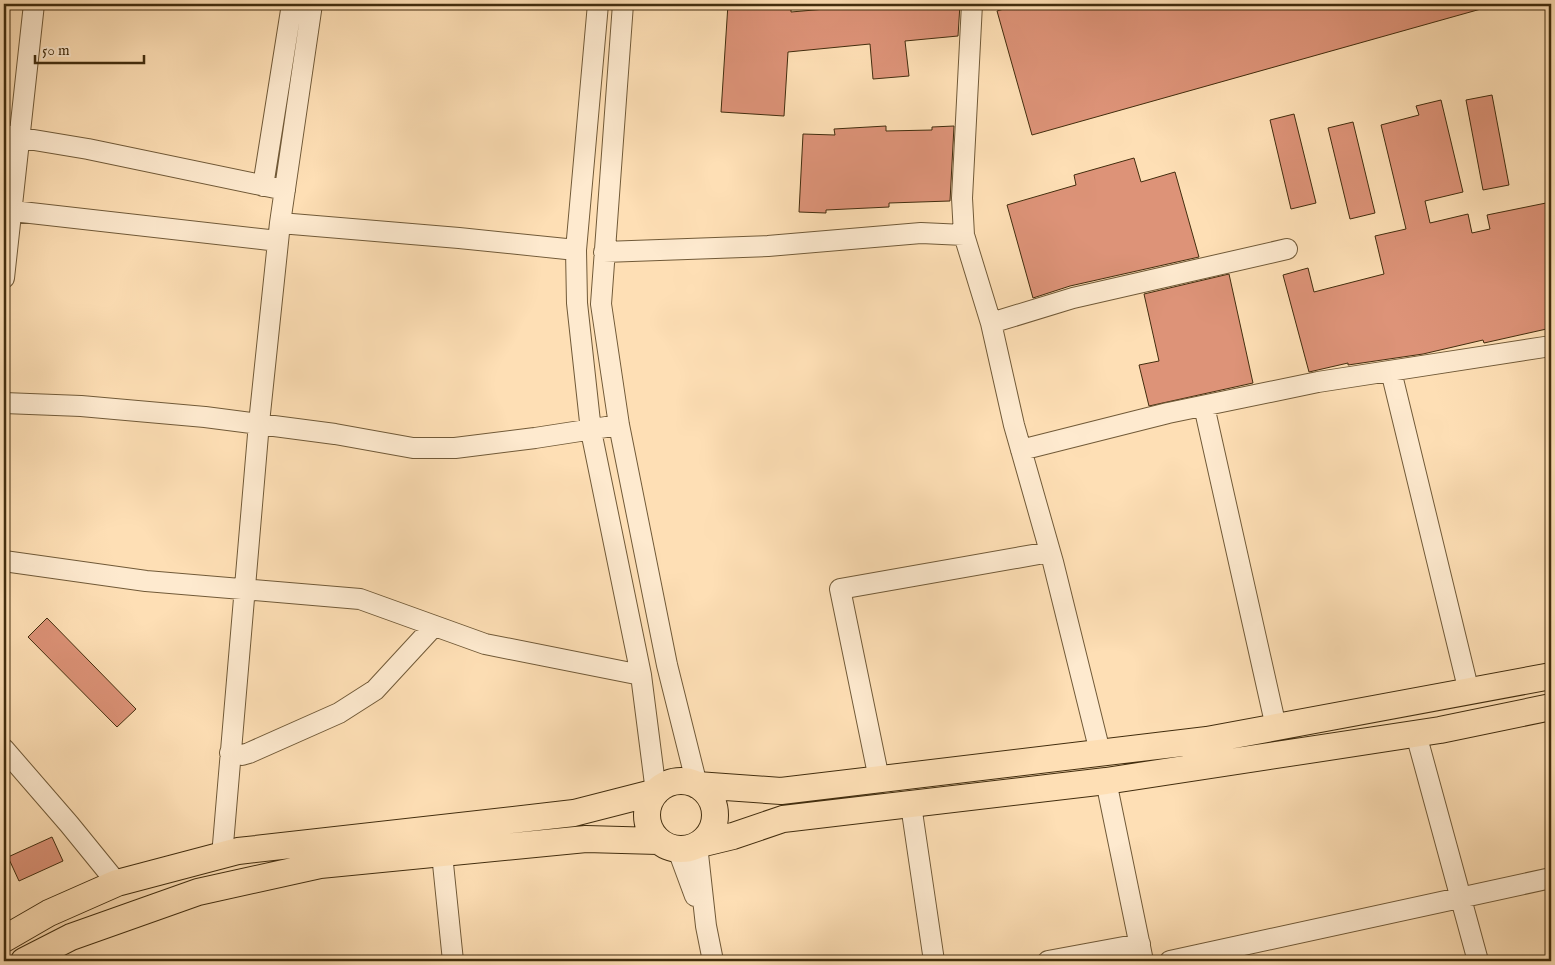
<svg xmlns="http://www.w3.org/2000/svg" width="1555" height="965" viewBox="0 0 1555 965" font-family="'IM FELL English',serif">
<rect width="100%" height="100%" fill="#fedfb5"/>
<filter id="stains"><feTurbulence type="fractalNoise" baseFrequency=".004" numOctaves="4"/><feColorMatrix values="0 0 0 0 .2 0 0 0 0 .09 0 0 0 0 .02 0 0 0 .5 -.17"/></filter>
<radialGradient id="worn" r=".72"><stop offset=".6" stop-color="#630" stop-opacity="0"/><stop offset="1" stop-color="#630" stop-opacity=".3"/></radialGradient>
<path fill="#dd9378" stroke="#422d0e" d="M728,4h63v8l92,-8h77l-2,32 -53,5 4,35 -36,3 -3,-35 -82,8 -4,64 -63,-4z
M1021,4h466l1,3 -456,128 -35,-124z
M1492,95l17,90 -26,5 -17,-90z
M1441,100l22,92 -38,9 5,22 38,-9 4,19 18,-4 -3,-14 59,-12 5,29v96l-67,15 -1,-3 -60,14 -75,11v-2l-39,9 -26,-97 25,-7 6,24 70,-18 -9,-38 31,-7 -25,-104 38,-10 -3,-9z
M1294,114l22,89 -25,6 -21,-89z
M1353,122l22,91 -25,6 -22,-91z
M886,126v5l46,-1v-3l22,-1 -4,75 -61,2v4l-63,3v3l-27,-1 4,-78 32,1 -1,-6z
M1134,158l7,24 34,-10 24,85 -129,29 -37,12 -26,-93 69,-20 -2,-10z
M1229,274l24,109 -104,23 -10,-41 20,-4 -15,-67z
M47,618l89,91 -19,18 -89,-90z
M52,837l11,24 -44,20 -11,-24z"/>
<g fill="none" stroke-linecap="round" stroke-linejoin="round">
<g stroke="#715a38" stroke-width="22">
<path id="minor" d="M598,4l-22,246 1,53 14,128 50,244 15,117
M623,4l-22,300 18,121 48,240 30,120
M972,4l-10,194 2,37 27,88 23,102 39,137 47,190
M4,135l84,14 197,41
M263,186l29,-182
M4,210l274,31
M280,223l179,15 117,12
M604,252l164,-6 153,-13 43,2
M4,278l30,-274
M991,323l82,-25 214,-49
M1391,371l78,321
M4,403l77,3 124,11 130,17 78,14h42l80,-10 84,-13
M1204,406l72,321
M1021,450l147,-37 150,-31 233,-36
M4,561l142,20 214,18 125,45 156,31
M1416,734l62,227
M4,749l65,75 48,59
M230,753l12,2 7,-2 90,-40 36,-23 59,-64
M879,779l-39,-190 210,-37
M1106,781l37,180
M911,805l23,156
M697,845l9,81 7,35
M678,850l17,46
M442,854l11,107
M222,856l37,-433 21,-200 32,-219
M1048,961l92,-17
M1170,961l381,-83"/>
</g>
<g stroke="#422d0e" stroke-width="28">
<path id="major" d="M647 815a34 34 0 1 1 68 0a34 34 0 1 1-68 0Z
M697,785l84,6 426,-51 344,-64
M700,844l33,-8 50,-17 323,-38 334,-51 111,-23
M4,939l45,-26 68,-30 121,-32 336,-38 82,-21
M24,961l47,-24 127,-45 122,-27 266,-26 72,2"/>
</g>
<use href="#minor" stroke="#feeacf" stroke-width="20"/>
<use href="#major" stroke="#fedfb5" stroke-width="26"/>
</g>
<rect width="1555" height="965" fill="none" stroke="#fedfb5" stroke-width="20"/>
<rect x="5" y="5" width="1545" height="955" fill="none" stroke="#422d0e" stroke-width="2.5"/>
<rect x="10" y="10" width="1535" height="945" fill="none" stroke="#422d0e"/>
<path d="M35 55v8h109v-8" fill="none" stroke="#422d0e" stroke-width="2.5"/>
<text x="42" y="55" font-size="15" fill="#422d0e" stroke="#feeacf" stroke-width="4" paint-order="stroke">50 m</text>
<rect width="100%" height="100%" filter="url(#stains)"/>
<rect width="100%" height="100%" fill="url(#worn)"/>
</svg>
